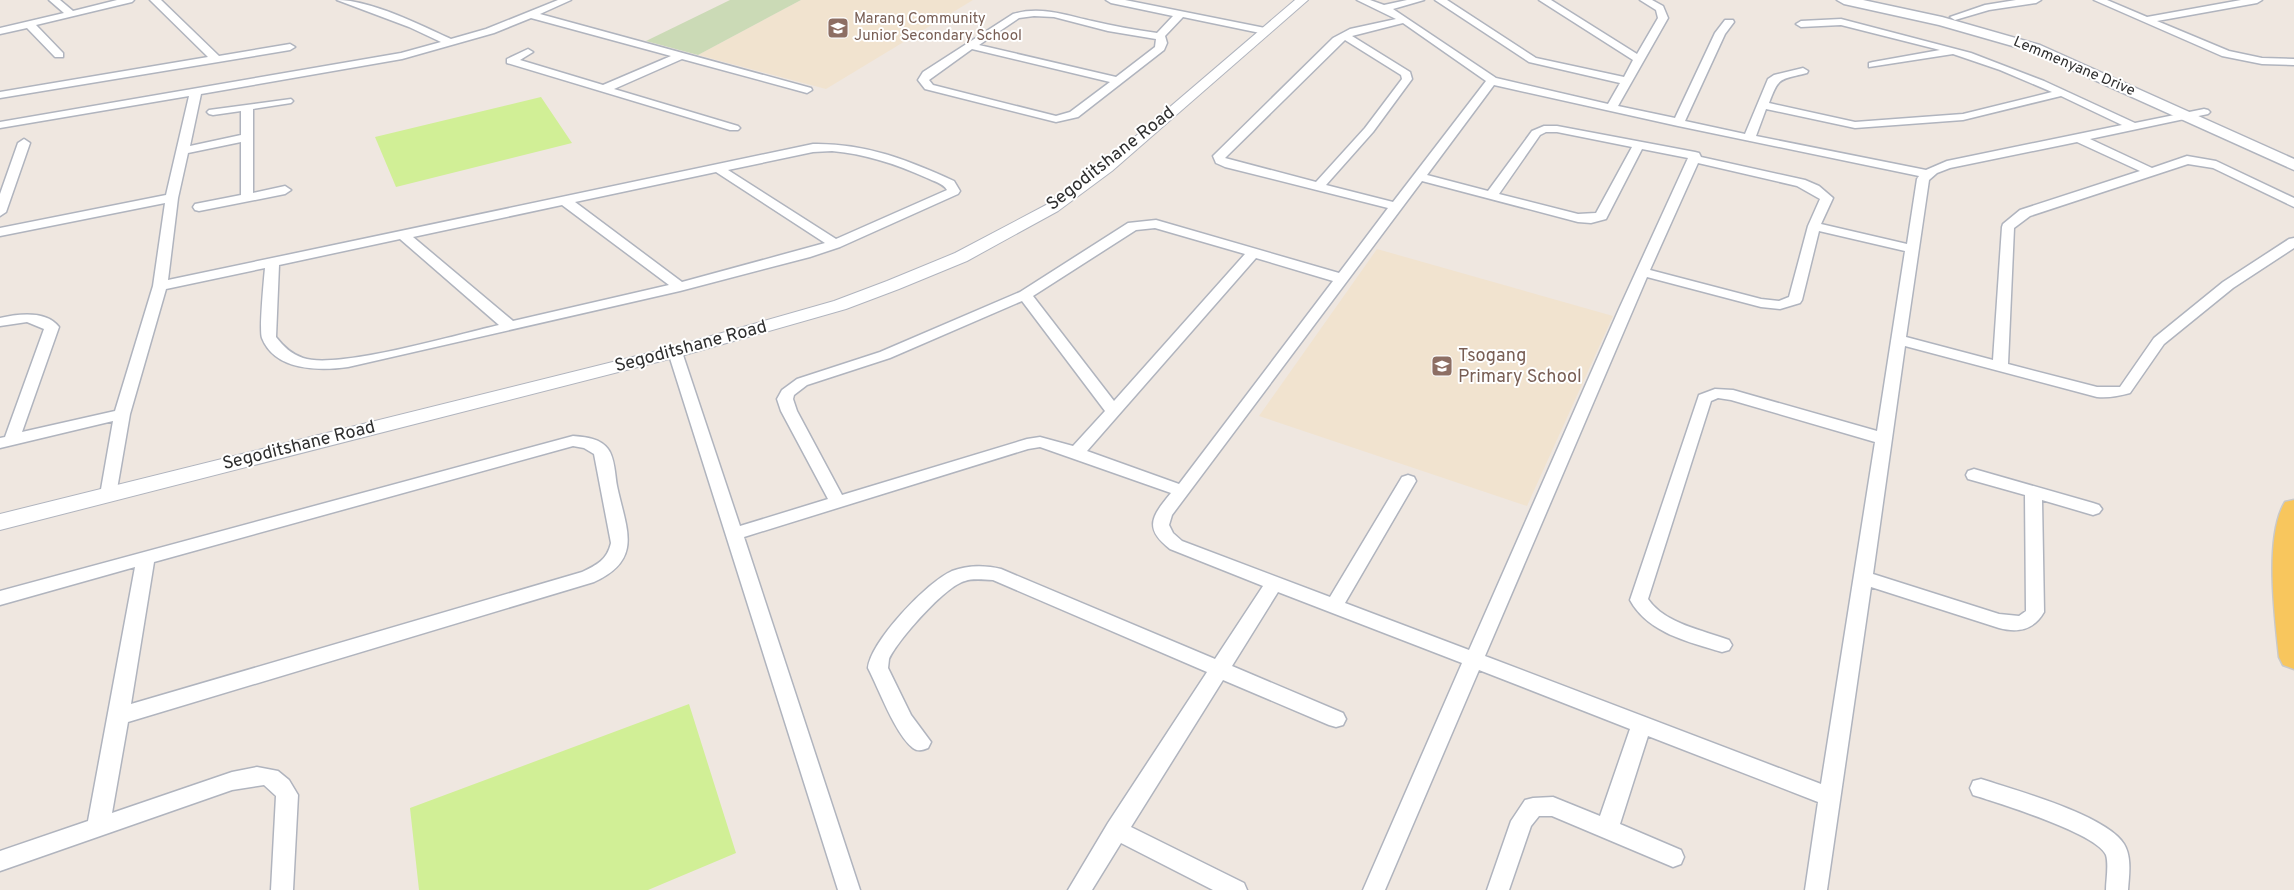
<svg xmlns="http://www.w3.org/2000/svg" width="2294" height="890" viewBox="0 0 2294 890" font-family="Overpass,sans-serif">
<rect width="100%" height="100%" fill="#efe7e0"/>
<path fill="#f1e3cf" d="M801,0h172l-147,89 -128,-34z
M1377,249l236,67 -86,190 -268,-90z"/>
<path fill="#cbdab6" d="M730,0h71l-103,55 -52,-14z"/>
<path fill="#d1ef96" d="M541,97l31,46 -176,44 -21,-50z
M689,704l47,149 -88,37h-229l-9,-82z"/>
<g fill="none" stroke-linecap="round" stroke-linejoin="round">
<g stroke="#b0b4be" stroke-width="3">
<path id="minor" d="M49,0h11l13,11 44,-11h17l-2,2 -96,23 27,28v4h-8l-28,-29 -27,6v-6l64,-15z
M150,0h11l58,56 71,-12 5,3 -5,3 -290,48v-6l208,-35z
M337,0c34,0 83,25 114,39l35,-10 72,-29h13l-31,14 271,74 1,2 -5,3 -125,-34 -68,30 124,37 2,2 -2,2h-8l-223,-67v-4l21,-10 5,3 -13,8 83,25 68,-29 -140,-38 -37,15 -92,26 -201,35 -11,52 51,-11v-24l-28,4 -4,-1 -2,-2 2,-2 82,-11 2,2 -2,2 -38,6v84l32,-7 6,4 -6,4 -86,17 -4,-1 -2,-3 2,-3 46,-9v-53l-53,11 -10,45 -10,82 645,-136c52,-1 95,16 141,37l6,10 -2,3 -118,53 -30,10 -130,34 -332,76c-29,4 -73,4 -86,-29 -3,-7 2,-59 3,-70l-99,21 -36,125 -14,81 -2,4 -6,2 -6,-2 -2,-4 13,-74 -113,27v-10l5,-1 39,-108 -17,-7 -27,4v-8c18,-4 46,-8 59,9l-37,105 93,-21 38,-125 12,-83 -165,33v-8l166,-33 23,-99 -189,32v-6l401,-69 40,-11 -32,-15zM832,151c34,3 64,13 95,27 6,3 16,5 20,12l-111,49 -108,-69 85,-18zM716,172l109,71 -143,39 -107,-80zM562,205l107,80 -156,36 -100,-84zM400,239l99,86c-40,9 -162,45 -196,33 -12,-4 -20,-12 -27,-21l3,-72z
M1106,0h19l140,28 5,3 -5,3 -82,-17 -18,19 2,7 -3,7 -86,67 -22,5 -131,-33 -7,-9 5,-8 90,-58c28,-8 51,1 79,7 21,5 43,9 65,12l16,-17 -62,-13zM1034,16l20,1 54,14 48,8 -1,8 -39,30 -137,-32 40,-27zM972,49l138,33 -40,30 -14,4 -123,-31 -4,-5z
M1357,0h13l14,5 23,-5h17l-31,9 103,69 112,26 12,-21 -91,-21 -94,-62h12l89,58 88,19 9,-17 -94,-60h12l86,54 21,-36 -2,-8 -16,-10h12l11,6 5,12 -50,88 57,12 40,-85 10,-13h8l1,2 -9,12 -40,87 60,13 23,-55 6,-4 29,-7 5,3 -1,2c-27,7 -28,3 -38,30l86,19 108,-8 89,-22 -52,-22 -47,-16 -84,13v-4l4,-1 67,-12 -99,-25 -40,2 -5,-3 5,-3 40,-2 130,34 73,28 91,42 69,-14 4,1 2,2 -2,2 -118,25 62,29 35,-12 29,5 78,37v9l-81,-39 -25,-4 -158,52 -16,12 -6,136 89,23h23l34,-49 69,-56 66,-43 5,-1v10l-61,40 -69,56 -34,49c-11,3 -21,5 -33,4l-192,-51 -32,228 126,40 20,2 7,-5 -1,-116 -57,-16 -2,-4 2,-4 6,-2 119,34 6,2 3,4 -3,4 -6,2 -51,-15 2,112c-10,18 -26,21 -45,16l-128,-41 -44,303h-22l13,-88 -170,-66 -28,88 61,26 3,7 -3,7 -8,3 -121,-51h-13l-8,10 -22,64h-22l24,-69 14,-21 8,-2 20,-1 47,19 30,-87 -151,-59 -94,220h-22l99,-227 -184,-71 -46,74 111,47 3,6 -3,6 -7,2 -7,-2 -106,-45 -92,147 113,56 3,7h-34l-92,-47 -29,47h-24l40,-67 99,-151 -214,-92c-9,0 -19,-2 -28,1 -20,5 -67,59 -76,78l-1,9 23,47 20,27 -3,6c-5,2 -10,4 -15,0 -18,-14 -34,-59 -45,-80 3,-27 59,-86 84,-97 15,-6 34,-6 49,-2l214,90 48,-73 -93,-37c-27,-21 -18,-33 1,-56l-131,-46 -12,2 -284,88 116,353h-22l-170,-538 7,-4 7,4 58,174 88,-27 -47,-88 -4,-12 5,-9 15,-11 83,-27 140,-60 108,-69 28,-3 183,53 49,-65 -163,-41 -9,-4 -3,-7 120,-118 17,-9 46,-10zM1403,23l83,58 -93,121 -67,-17 47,-53 39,-53 -2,-7 -58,-36zM1345,40l56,35 1,4 -37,49 -49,54 -91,-24zM1494,85l184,41 241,50 -2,3 -10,65 -86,-20 12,-26 -14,-12 -14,-6 -104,-23 -2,-4 -4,-1 -138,-26h-13l-12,5 -44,60 -61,-16zM2061,96l61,29 -175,36 -21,9 -170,-34 10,-27 89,19 108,-8zM1546,132h11l75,15 -36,66 -18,1 -79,-20 41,-59zM2077,142l63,29 -120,39 -17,14 -1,3 -9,133 -87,-23 23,-157 8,-7 13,-5zM1642,149l46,9 -69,151 -150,341 -124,-47 71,-122 -2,-4 -6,-2 -6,2 -72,120 -148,-56 -9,-8 -4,-8 3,-10 250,-334 156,41 13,1 15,-4zM1698,163l99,23 23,13 -12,27 -19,71 -10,4 -18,-2 -111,-29zM1155,228l90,26 -131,147 -81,-105 103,-66zM1819,231l86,20 -28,180 -144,-41 -18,-1 -16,6 -69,205c18,33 59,42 92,52l7,-2 3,-5 -3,-5c-26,-10 -64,-16 -81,-41l63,-198 7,-3 13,2 144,42 -54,342 -336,-128 162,-379 114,30 19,2 20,-6 2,-3zM1256,258l77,23 -154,203 -92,-33zM1022,301l83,110 -32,35 -33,-9 -13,2 -185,56 -45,-84 -4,-12 1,-4 13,-10 83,-27z
M2016,0h25l-5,3 -47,7 -34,10 -5,-3 35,-12z
M2094,0h13l40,17 94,-17h21l-5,3 -100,18 72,30 33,7 32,1v6l-32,-1 -40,-8z
M24,139l6,4 -24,69 -6,4v-22l18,-51z
M573,436c12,1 27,2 35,13 7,9 7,27 9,37 9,43 27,73 -23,96l-466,140 -16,91 120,-41 25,-5 21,4 11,9 9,15 -5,95h-22l5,-94 -12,-11 -32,5 -232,81v-20l88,-30 47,-254 -135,38v-14zM573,446l11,2 10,6 17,89c-4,17 -14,22 -29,29l-451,132 23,-142z
M1981,779c34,11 125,36 143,65 8,13 5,31 4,46h-22c0,-10 3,-25 0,-35 -9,-22 -108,-52 -133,-60l-3,-7 3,-7z"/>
</g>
<g stroke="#b0b4be" stroke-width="2">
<path id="tertiary" d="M1295,0h13l-196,171 -54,40 -91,50 -68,28 -53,20 -165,47 -681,174v-16l669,-166 165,-47 53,-20 68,-28 91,-48 56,-40z"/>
</g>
<g stroke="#b0b4be" stroke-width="3">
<path id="secondary" d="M1837,0h26l79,17 98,28 254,114v11l-264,-119 -91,-26 -95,-21z"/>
</g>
<g stroke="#c9c9c9" stroke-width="3">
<path id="primary" d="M2294,500v169l-11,-4 -4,-8c-4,-40 -15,-120 6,-155z"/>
</g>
<use href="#minor" fill="#fff" fill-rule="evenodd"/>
<use href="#tertiary" fill="#fff" fill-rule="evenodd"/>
<use href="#secondary" fill="#fff" fill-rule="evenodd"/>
<use href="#primary" fill="#f8c65d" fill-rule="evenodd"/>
</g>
<defs>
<g id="school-square" transform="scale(1.125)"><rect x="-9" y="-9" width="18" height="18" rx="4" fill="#8d6e63" stroke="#fff"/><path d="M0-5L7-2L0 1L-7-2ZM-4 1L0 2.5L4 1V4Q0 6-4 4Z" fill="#fff"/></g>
</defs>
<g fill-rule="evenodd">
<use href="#school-square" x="838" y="28"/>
<use href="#school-square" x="1442" y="366"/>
</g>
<g text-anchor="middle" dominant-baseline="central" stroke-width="4" stroke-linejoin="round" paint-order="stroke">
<g font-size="15" fill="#785e54" stroke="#fff" text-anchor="start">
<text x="854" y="19">Marang Community<tspan x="854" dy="17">Junior Secondary School</tspan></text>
</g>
<g font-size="15" fill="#2e2e2e" stroke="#fff">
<text transform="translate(2074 67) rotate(23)">Lemmenyane Drive</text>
</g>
<g font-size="18" fill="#2e2e2e" stroke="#fff">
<text transform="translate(1111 159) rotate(-38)">Segoditshane Road</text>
<text transform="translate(691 347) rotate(-15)">Segoditshane Road</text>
<text transform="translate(299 446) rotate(-14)">Segoditshane Road</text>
</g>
<g font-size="18" fill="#785e54" stroke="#fff" text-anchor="start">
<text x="1458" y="356">Tsogang<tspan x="1458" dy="21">Primary School</tspan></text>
</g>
</g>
</svg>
